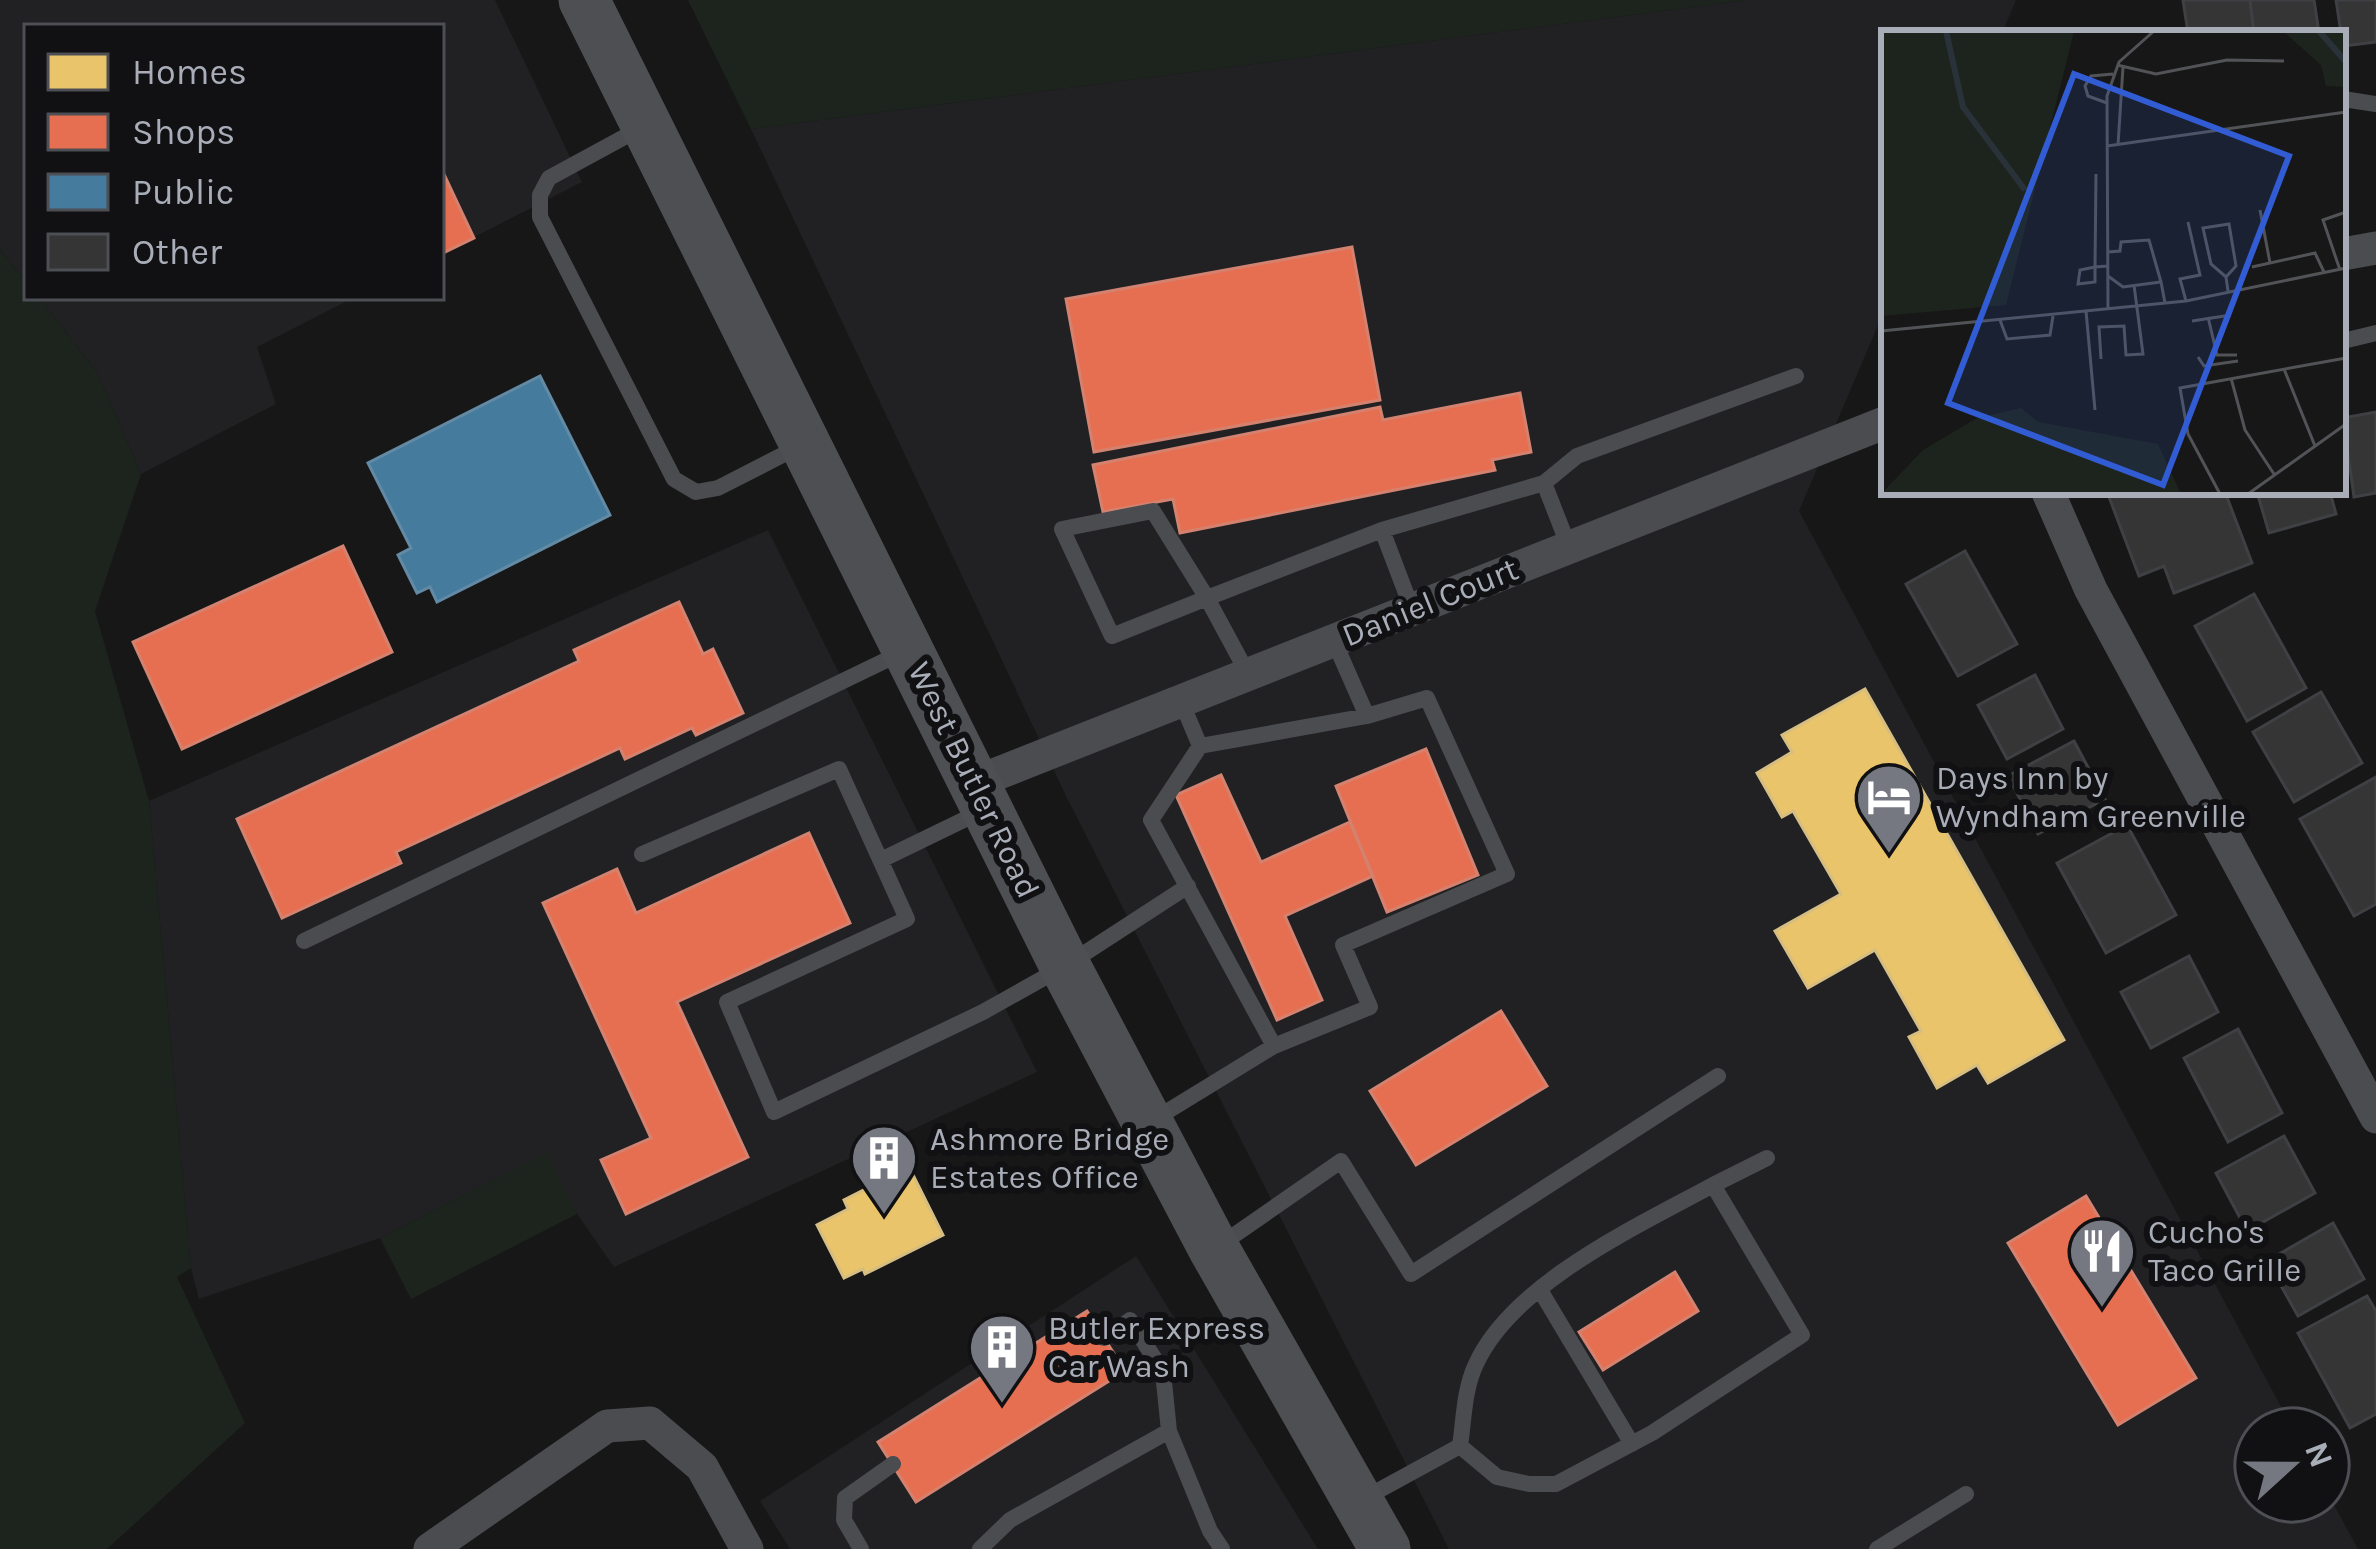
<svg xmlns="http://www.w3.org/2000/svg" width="2376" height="1549" viewBox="0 0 2376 1549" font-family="Karla,sans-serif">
<rect width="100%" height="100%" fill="#171717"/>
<path fill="#212123" d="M0,0h495l87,182 -141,72v-227h-414v256l-27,-33z
M1747,0h269l-14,33h-118v278l-85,200 494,918h-37v72h72v-7l30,55h-909l-383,-753 -315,-667z
M38,297h317l-98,50 19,57 -135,70 -44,-102z
M768,530l269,542 -423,195 -37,-53 -32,-60 -165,84 -181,61 -8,-31 -42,-467z
M1136,1256l182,293h-528l-30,-48z"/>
<path fill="#1d241e" d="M688,0h1059l-996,129z
M0,250l27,33v14h11l59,75 44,102 -46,137 54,190 42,467 -14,9 68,146 -138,126h-107z
M546,1153l31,61 -166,85 -31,-61z"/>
<path fill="#e9c46a" stroke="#d6bd81" stroke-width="3" d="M1865,689l199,351 -76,43 -11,-18 -40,23 -28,-51 12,-6 -46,-81 -67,38 -33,-57 66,-37 -48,-83 -11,6 -25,-44 35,-21 -10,-17z
M909,1167l34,68 -78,39 -2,-5 -19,9 -27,-53 31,-16 -4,-9z"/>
<path fill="#e76f51" stroke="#d48270" stroke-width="3" d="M441,168l33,70 -33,16z
M1352,247l28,153 -286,52 -28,-153z
M1520,393l11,59 -39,8 3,10 -315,63 -7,-34 -70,13 -10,-47 287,-58 3,13z
M343,546l49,106 -210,97 -49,-107z
M679,602l24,52 10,-5 30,64 -47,22 -4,-7 -67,31 -5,-11 -224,104 5,11 -119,55 -45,-99 342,-158 -5,-11z
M1426,749l52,126 -91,37 -51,-126z
M1221,775l40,87 89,-40 23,54 -88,40 37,84 -45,20 -101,-225z
M809,833l41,90 -173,79 71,155 -122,57 -25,-54 50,-22 -108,-235 74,-34 19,44z
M1501,1011l46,75 -131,79 -46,-74z
M2086,1196l110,182 -78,47 -110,-182z
M1675,1272l23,39 -95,59 -24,-38z
M1087,1311l38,60 -209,131 -38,-60z"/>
<path fill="#457b9d" stroke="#638aa5" stroke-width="3" d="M540,376l70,139 -173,87 -7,-15 -13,6 -19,-38 13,-7 -43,-85z"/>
<path fill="#353536" stroke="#3f4043" stroke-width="3" d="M2183,0h67l4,33h-66z
M2250,0h64l5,33h-65z
M2336,0h40v42l-33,4z
M2376,412v81l-22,4 -11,-79z
M2123,492h102l27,71 -78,30 -10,-27 -25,10 -30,-79z
M2257,492h73l6,22 -67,19z
M1965,551l52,93 -59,32 -52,-92z
M2254,594l52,94 -59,33 -52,-95z
M2035,675l28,54 -56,30 -29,-54z
M2321,692l41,71 -68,39 -41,-70z
M2074,741l31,58 -67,35 -30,-58z
M2376,777v127l-22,12 -54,-97z
M2127,825l49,90 -70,38 -49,-90z
M2189,956l29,56 -67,36 -30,-56z
M2238,1029l44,84 -54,29 -44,-84z
M2284,1136l31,57 -68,38 -31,-58z
M2333,1223l31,56 -66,37 -31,-55z
M2367,1296l9,15v103l-26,14 -52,-95z"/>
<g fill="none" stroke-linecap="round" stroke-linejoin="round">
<path stroke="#4b4c50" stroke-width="16" d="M2343,99l33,5
M641,128l-92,50 -9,17v22l134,262 22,13 22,-4 82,-42
M2343,341l33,-8
M1544,483l25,64
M1382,530l30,79
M1248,674l-41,-76 -95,38 -50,-107 91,-18 54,87 175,-68 162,-47 33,-27 219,-80
M1200,746l167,-30
M642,854l197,-85 68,150 -180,83 47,110 209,-100 82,-46 123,-80
M881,860l101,-49
M304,941l599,-289
M1274,1046l96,-39 -27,-62 164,-71 -80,-176 -60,18 -33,-75
M1150,1122l124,-76 -123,-226 49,-74 -19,-45
M1713,1185l54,-27
M1220,1245l121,-84 70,113 307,-198
M1540,1290l92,154
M1104,1338l26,-18 33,52 6,59 41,100 12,18
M1363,1499l97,-53 37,31 32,7h27l96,-51 150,-98 -89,-150c-75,41 -200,98 -237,179 -12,25 -12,55 -16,82
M861,1549l-17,-29 1,-22 48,-34
M980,1549l30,-29 159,-89
M1877,1549l89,-55"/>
<path stroke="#4b4c50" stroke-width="33" d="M2343,254l33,-6
M2048,492l43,98 285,527
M976,782l908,-359
M430,1549l177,-123 43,-3 52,44 45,82"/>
<path stroke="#4d4f52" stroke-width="51" d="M584,0l481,966 149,283 171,300"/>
</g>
<defs>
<g id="hotel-pin" transform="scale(3.45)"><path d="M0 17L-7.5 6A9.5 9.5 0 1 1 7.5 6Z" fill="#757880" stroke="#111113"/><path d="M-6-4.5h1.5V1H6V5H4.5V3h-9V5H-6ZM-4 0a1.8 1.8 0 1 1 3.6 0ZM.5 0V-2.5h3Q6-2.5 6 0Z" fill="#fff"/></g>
<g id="building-pin" transform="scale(3.45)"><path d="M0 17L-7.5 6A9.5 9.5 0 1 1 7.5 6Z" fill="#757880" stroke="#111113"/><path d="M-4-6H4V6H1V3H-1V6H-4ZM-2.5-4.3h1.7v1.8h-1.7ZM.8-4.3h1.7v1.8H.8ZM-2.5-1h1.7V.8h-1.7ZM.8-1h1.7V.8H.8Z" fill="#fff"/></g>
<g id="restaurant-pin" transform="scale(3.45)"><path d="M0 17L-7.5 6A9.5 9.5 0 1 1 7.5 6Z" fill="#757880" stroke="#111113"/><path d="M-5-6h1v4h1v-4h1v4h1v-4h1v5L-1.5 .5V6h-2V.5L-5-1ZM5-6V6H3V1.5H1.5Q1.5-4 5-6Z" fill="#fff"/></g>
</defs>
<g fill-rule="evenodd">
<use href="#hotel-pin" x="1889" y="797"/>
<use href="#building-pin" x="884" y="1158"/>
<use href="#restaurant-pin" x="2102" y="1251"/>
<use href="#building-pin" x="1002" y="1347"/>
</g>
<g text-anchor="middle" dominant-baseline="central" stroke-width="12" stroke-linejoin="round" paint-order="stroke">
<g font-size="33" fill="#a8adb8" stroke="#111113">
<text transform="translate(1430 602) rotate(-22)">Daniel Court</text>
<text transform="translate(974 780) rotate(64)">West Butler Road</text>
</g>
<g font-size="33" fill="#a8adb8" stroke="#111113" text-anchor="start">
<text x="1936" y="778">Days Inn by<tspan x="1936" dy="38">Wyndham Greenville</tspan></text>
<text x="930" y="1139">Ashmore Bridge<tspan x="930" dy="38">Estates Office</tspan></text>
<text x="2148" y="1232">Cucho's<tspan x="2148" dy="38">Taco Grille</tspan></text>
<text x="1048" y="1328">Butler Express<tspan x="1048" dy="38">Car Wash</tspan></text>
</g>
</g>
<g transform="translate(1881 30)">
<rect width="465" height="465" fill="#171717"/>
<path d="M0,1h193l-68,274 -125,11zM402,1h63v56l-20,-1 -5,-21zM140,378l17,14 120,22 23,50h-300l42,-44 54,-32z" fill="#1d241e"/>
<path fill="none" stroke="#2a3239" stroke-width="6" d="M65,1l17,76 62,83M438,1l27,31"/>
<path fill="none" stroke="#515357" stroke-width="3" d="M236,35l39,9 71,-14 57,1M226,73l-19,-7 -3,-10 6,-10 22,-2M237,115l5,-78M226,116l239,-34M215,144l-1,93 -15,3 -2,14 17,-2v-15l13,-1M379,180l10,53M227,222l12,-1 1,-9 28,-2 12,42M371,237l63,-14 9,19M459,240l-17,-50 23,-8M227,246l15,11 38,-5 4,21M345,247l-15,-13 -8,-36 26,-4 7,42 -10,11 2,14M305,271l-6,-22 20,-4 -12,-53M227,279l-1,-213 12,-34 35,-31M205,281l9,99M327,287l9,38h20M119,290l7,19 43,-4 3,-19M311,291l39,-6M0,301l305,-30 160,-33M317,327l6,9 34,-5M220,329l-2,-32 25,-1 2,29 17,-1 -9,-69M403,339l31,77M350,348l14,52 29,44M339,464l-32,-60 -8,-46 166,-30M367,464l98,-70"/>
<path fill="#325cd3" fill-opacity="0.15" stroke="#325cd3" stroke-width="6" d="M193,44l215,82 -126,329 -215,-82z"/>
<rect width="465" height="465" fill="none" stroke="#a8adb8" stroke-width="6"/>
</g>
<rect x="24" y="24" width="420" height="276" fill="#111113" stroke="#4d4f55" stroke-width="3"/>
<rect x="48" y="54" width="60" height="36" fill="#e9c46a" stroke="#4d4f55" stroke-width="3"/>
<text x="132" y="84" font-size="36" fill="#a8adb8">Homes</text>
<rect x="48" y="114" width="60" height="36" fill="#e76f51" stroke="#4d4f55" stroke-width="3"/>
<text x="132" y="144" font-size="36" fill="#a8adb8">Shops</text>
<rect x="48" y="174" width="60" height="36" fill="#457b9d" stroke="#4d4f55" stroke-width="3"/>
<text x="132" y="204" font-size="36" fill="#a8adb8">Public</text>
<rect x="48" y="234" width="60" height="36" fill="#353536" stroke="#4d4f55" stroke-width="3"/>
<text x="132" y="264" font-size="36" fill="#a8adb8">Other</text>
<g transform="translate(2292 1465) rotate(69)"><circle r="57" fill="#111113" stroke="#4d4f55" stroke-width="3"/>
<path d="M0-9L21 45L0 30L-21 45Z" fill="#757880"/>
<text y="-18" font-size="33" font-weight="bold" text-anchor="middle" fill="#a8adb8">N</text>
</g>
</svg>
